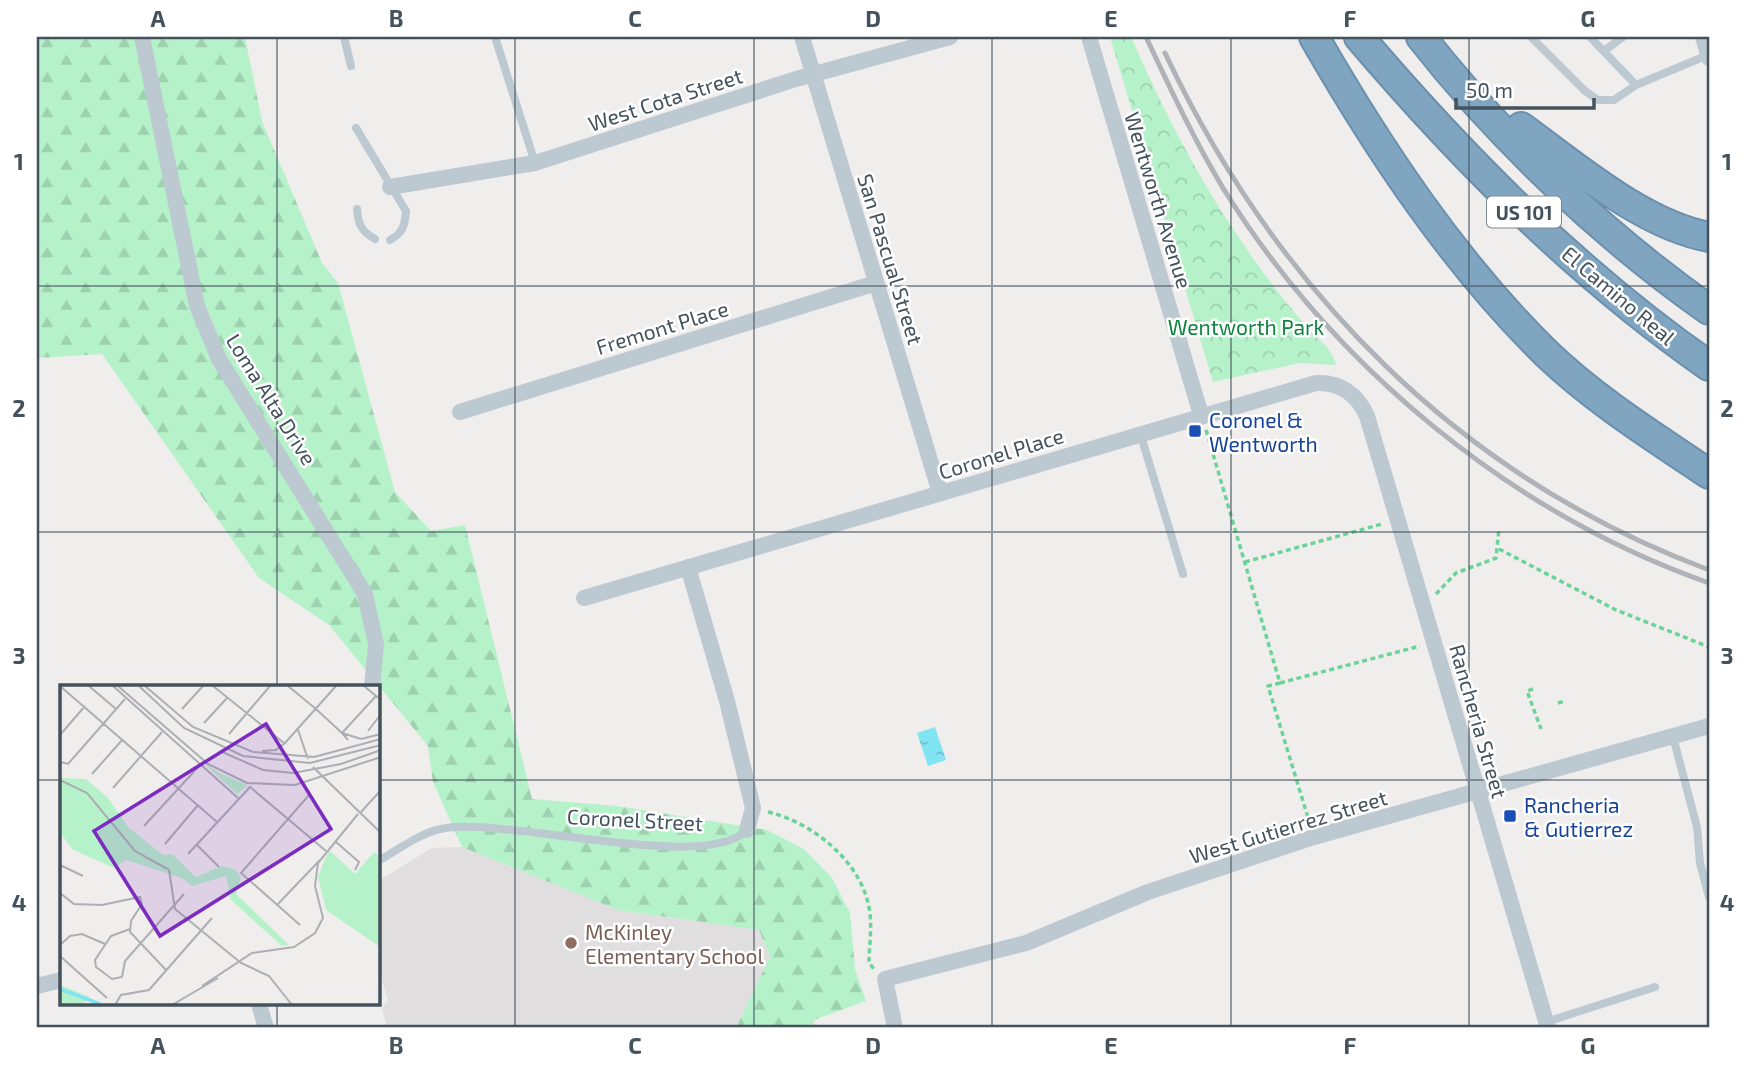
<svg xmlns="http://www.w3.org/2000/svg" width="1746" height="1065" viewBox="0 0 1746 1065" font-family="'Exo 2',sans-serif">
<defs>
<pattern id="forest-firs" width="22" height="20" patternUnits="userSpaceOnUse" patternTransform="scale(1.75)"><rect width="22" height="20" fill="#b6f2c9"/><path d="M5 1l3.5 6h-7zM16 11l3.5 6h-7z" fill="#9ed1af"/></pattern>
<pattern id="park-crowns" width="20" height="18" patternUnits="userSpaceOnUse" patternTransform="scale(1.75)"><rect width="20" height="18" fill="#b6f2c9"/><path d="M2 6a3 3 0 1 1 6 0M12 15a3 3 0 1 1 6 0" fill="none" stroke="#9ed1af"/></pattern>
<pattern id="water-ripples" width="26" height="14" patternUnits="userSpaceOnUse" patternTransform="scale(1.75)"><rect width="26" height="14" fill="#80e4f3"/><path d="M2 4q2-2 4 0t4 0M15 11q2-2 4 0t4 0" fill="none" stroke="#6abbc8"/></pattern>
</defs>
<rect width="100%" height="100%" fill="#f0eded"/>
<path fill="#e1dedf" d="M462,847l156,63 141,20 11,26 -34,72h-349l-5,-19 6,-9 -10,-32v-87l54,-33z"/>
<path fill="url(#forest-firs)" d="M37,37h208l17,84 60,142 16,20 57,209 36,39 34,-6 67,274 85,7 150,24 37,19 28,29 18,35 5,56 11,32 -52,19 -1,8h-77l34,-72 -11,-26 -141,-20 -156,-63 -29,-65 -5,-36 -99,-121 -70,-47 -157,-224 -65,4z"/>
<path fill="url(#park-crowns)" d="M1110,37h21c32,73 69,145 115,211 18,26 38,52 58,76 12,14 28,23 32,41l-36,-2 -87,19z"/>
<path fill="url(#water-ripples)" d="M935,727l11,33 -18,6 -11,-33z"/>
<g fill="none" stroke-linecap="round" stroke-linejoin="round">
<g stroke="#6b90ad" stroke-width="32">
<path id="highway" d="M1314,37c65,113 140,226 233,317 48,46 107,83 162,120
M1359,37c104,122 218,237 350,329
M1421,37c79,101 183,199 288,273
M1521,127c54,39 122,98 188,110"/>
</g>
<path stroke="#6cd398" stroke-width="3.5" stroke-dasharray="5 3.5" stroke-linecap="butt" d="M1206,430l74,253 -12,3 41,135
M1499,549l117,61 93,37
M1245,562l137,-38
M1436,594l20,-21 40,-15 3,-30
M1280,683l140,-37
M1533,689l-6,2 14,38
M1558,703l7,-2
M768,812c47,11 97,53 102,102 2,16 -1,33 -1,49l5,6"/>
<path stroke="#bcc9d1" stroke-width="8" d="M344,37l7,29
M495,37l40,126
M1531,37l54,54 13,9h16l22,-15 72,-30
M1590,37l46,48
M1604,51l19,-14
M356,128l50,83c-1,14 -3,22 -16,29
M357,209c1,15 4,22 18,30
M1140,433l43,141
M1673,737l24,90 3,36 9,34
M378,861c20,-11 44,-30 68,-33 64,-10 259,45 301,2
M1546,1022l109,-35"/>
<path stroke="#bcc9d1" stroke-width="16" d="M142,37l55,269 22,53 146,235 11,50 -4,43
M802,37l138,456
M1089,37l112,378
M1703,37l6,21
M390,187l145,-24 261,-84 154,-42
M460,412l416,-129
M688,567l39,134 26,107 -6,22
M584,598l732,-215c25,-1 41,11 51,33l181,612
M37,986l24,-6
M259,1004l7,24
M895,1028l-10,-49 141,-36 122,-51 166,-55 395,-111"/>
<use href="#highway" stroke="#80a5c1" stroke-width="28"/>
<path stroke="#afb3b8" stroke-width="5" d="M1146,37c24,51 48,103 77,151 111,179 288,325 486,395
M1165,53c112,238 295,424 544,517"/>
</g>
<path fill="none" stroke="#44525c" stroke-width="2" stroke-opacity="0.55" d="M277,37v650M515,37v991M754,37v991M992,37v991M1231,37v991M1469,37v991M37,286h1672M37,532h1672M37,780h24M378,780h1331M277,1004v24"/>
<g fill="#1a4fb4" stroke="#fff" stroke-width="2.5">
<rect x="1188" y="424" width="14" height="14" rx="3.5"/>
<rect x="1503" y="809" width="14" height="14" rx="3.5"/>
</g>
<circle fill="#8d6e63" stroke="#fff" stroke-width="2.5" cx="571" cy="943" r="7"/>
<g text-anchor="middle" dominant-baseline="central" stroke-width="5" stroke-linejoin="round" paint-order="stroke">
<rect fill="#fff" stroke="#7c868d" stroke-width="2" x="1487" y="196.5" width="74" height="31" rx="5"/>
<g font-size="19" font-weight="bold" fill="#44525c">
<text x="1524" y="212">US 101</text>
</g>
<g font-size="21" fill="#44525c" stroke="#fff">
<text transform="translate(665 99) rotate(-18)">West Cota Street</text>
<text transform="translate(1159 200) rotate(73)">Wentworth Avenue</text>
<text transform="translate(891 259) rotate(73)">San Pascual Street</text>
<text transform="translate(1619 295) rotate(40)">El Camino Real</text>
<text transform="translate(662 327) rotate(-17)">Fremont Place</text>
<text transform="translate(272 399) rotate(58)">Loma Alta Drive</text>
<text transform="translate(1001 453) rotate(-17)">Coronel Place</text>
<text transform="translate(1479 721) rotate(74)">Rancheria Street</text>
<text transform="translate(635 819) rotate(3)">Coronel Street</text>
<text transform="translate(1288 826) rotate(-17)">West Gutierrez Street</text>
</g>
<g font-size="21" fill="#0f8340" stroke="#fff">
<text x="1246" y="326">Wentworth Park</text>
</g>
<g font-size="21" fill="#164399" stroke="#fff" text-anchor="start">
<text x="1209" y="419">Coronel &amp;<tspan x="1209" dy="24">Wentworth</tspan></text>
<text x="1524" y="804">Rancheria<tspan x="1524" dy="24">&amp; Gutierrez</tspan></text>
</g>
<g font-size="21" fill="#785e54" stroke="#fff" text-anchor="start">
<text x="585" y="931">McKinley<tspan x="585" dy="24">Elementary School</tspan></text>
</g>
</g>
<g transform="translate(60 685)">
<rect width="320" height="320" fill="#f0eded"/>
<path d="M0,93l26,1 22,19 20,29 35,28 9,-1 24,23 25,-11 13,3 7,8 -5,17 53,51 -7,1 -51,-46 -5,-24 -34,10 -10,-8 -56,-18 -12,8 -42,-19 -12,-17zM267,169l36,63 17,5v25l-54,-37 -8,-33zM0,300l30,12 -9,8h-21z" fill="#b6f2c9"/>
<path d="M143,77l18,12 27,11 -11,9zM270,166l25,23 19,-22 6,5v65l-17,-5 -7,-10 -29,-53z" fill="#b6f2c9"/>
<path fill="none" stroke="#80e4f3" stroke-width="3.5" d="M0,304l40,15"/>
<path fill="none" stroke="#abafb3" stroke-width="2" d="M0,1l157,136M29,1l27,23M53,1l125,112M58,1l90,78 39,19 48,2 86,-28M79,1l45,42 59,28 67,7 71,-18M85,1l48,41 60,25 61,5 67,-18M153,1l71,57M228,1l28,23M304,1l17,14M122,24l21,-23M256,24l26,24M144,38l23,-25M238,45l10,29M308,46l13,-17M282,48l19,6 20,-5M169,49l41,-48M0,50l25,-29M288,55l-6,-7 34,-37M225,58l51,-57M160,66l43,19 30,3 48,-9 40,-14M202,66l14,-1 9,-7M0,77l8,2 57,-65M253,82l68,66M32,89l31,-35M0,95l27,13 48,58 34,19 6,39 66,54 28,13 23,29M53,103l49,-56M301,127l20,-22M84,141l56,-61M276,157l23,20 -4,8M105,159l33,-39M137,160l22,22M128,169l62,-67 76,64M0,180l23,11M0,208l14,11 28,1 38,-8 2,7 -11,17 -1,11 36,38M217,220l43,-45M240,240l-59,-52 68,-78M70,244l-19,7 -16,24 1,7 16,12 10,-2 3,-16 59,-67M0,260l10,-9 12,-2 23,10M0,271l47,42M142,301l50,-33 42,-6 21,-14 8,-15 -8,-32 3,-23 40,-49M55,320l6,-10 28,-5 63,-72M112,320l46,-27"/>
<path fill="#7b2cbf" fill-opacity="0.15" stroke="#7b2cbf" stroke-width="3.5" d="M206,39l65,105 -171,107 -66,-105z"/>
<rect width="320" height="320" fill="none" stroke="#44525c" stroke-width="3.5"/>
</g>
<rect width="1746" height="1065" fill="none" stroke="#ffffff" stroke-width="77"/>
<path d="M1456 98v10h138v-10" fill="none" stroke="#44525c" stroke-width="3.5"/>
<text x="1466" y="98" font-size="21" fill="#44525c" stroke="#ffffff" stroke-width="5" paint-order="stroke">50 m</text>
<rect x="38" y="38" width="1670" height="988" fill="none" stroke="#44525c" stroke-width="2.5"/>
<g font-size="23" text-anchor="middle" font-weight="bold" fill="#44525c">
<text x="158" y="27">A</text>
<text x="396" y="27">B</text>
<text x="635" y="27">C</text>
<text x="873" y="27">D</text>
<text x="1111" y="27">E</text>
<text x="1350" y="27">F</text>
<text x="1588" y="27">G</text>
<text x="19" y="170">1</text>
<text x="1727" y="170">1</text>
<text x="19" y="417">2</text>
<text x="1727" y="417">2</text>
<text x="19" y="664">3</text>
<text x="1727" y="664">3</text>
<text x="19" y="911">4</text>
<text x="1727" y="911">4</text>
<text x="158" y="1054">A</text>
<text x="396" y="1054">B</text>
<text x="635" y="1054">C</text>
<text x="873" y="1054">D</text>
<text x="1111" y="1054">E</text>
<text x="1350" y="1054">F</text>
<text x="1588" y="1054">G</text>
</g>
</svg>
